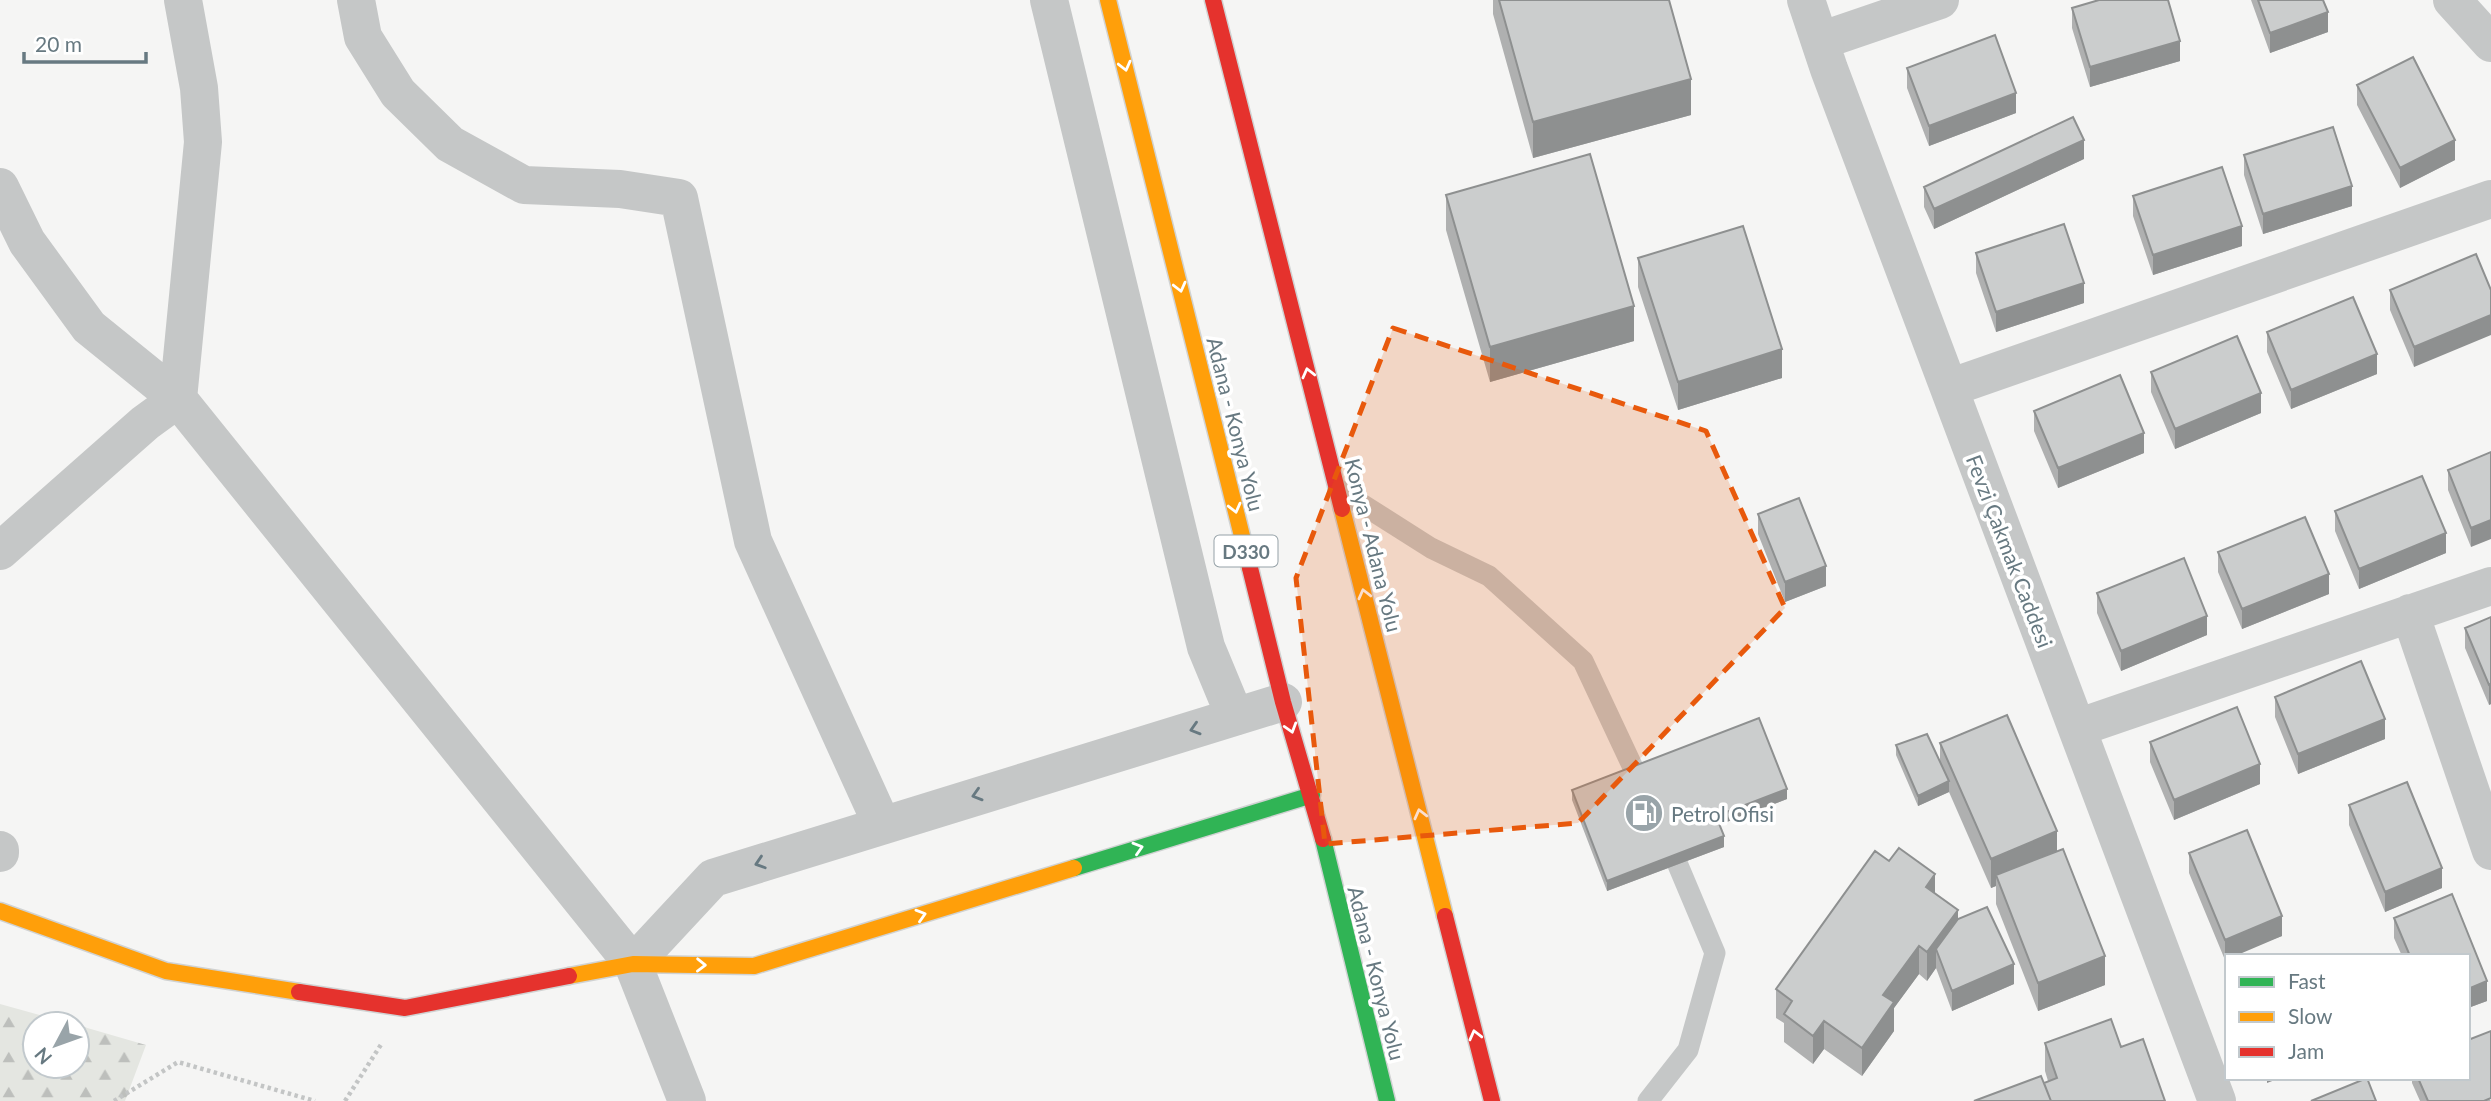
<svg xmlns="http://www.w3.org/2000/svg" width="2491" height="1101" viewBox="0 0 2491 1101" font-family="Lato,sans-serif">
<defs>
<pattern id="forest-firs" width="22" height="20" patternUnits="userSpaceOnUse" patternTransform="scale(1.75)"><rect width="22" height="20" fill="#e4e6e1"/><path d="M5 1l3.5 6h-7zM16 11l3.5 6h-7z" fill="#bdbfbc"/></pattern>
</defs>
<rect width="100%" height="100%" fill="#f5f5f4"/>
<path fill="url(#forest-firs)" d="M0,1004l72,20h-37v42h42v-41l69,20 -21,56h-125z"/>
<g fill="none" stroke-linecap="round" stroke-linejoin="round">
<g stroke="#d0d2d2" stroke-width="19">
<path id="fast" d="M1323,839l64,262
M1074,868l238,-73"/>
</g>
<g stroke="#d0d2d2" stroke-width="19">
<path id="slow" d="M1108,0l142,568
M1342,509l103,407
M0,911l166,60 133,21
M569,976l64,-12 121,2 320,-98"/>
</g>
<g stroke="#d0d2d2" stroke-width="19">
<path id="jam" d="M1213,0l129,509
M1250,568l33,134 40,137
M1445,916l47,185
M299,992l106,16 164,-32"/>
</g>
<path stroke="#c3c5c5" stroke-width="4.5" stroke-dasharray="3.5 3.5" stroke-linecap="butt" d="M114,1101l64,-39 137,39
M345,1101l37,-58"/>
<path stroke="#c5c7c7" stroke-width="21" d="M1338,489l93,59 58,28 94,85 61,130
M1648,1101l40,-51 27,-97 -48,-114"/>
<path stroke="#c5c7c7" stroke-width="38" d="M356,0l7,37 35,56 52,51 74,41 96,4 59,9 74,343 129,284
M1049,0l157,647 29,70
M1806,0l23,69 388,1032
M2452,0l39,43
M1820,41l120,-41
M0,187l27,55 62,85 89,72 455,565 54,137
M1949,388l542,-189
M0,551l145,-128 33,-24 25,-257 -4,-54 -16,-88
M2410,613l81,238
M2077,728l414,-142
M0,850v3
M633,964l80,-86 570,-176"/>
<use href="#fast" stroke="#30b455" stroke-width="16"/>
<use href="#slow" stroke="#ff9f0a" stroke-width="16"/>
<use href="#jam" stroke="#e5322d" stroke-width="16"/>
</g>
<path fill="#afb0b0" d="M1493,0h176l22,115 -158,43 -40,-144z
M2251,0h72l5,32 -58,21z
M2072,8l108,53 -90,26 -18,-59z
M1907,68l109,45 -87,33 -22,-58z
M2357,85l98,75 -55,28 -43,-83z
M2244,155l108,51 -89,28 -19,-59z
M2084,159l-150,70 -10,-22v-20z
M1446,195l188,146 -144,41 -44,-152z
M2133,196l109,50 -89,29 -20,-59z
M1976,253l108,50 -88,29 -20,-59z
M2476,254l-62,113 -24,-57v-20z
M1638,258l144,120 -104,32 -40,-123z
M2267,332l110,42 -86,35 -24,-57z
M2151,372l110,41 -86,36 -24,-57z
M2034,411l110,42 -86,35 -24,-57z
M2491,452l-20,95 -23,-57v-20z
M2335,511l111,42 -87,36 -24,-58z
M1758,514l68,72 -41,16 -27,-68z
M2218,552l111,42 -87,35 -24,-57z
M2097,593l110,42 -86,36 -24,-58z
M2491,617v87l-2,1 -24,-57v-20z
M2275,697l110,42 -87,35 -23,-57z
M2150,742l110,42 -86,36 -24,-58z
M1940,743l117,108 48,134 -67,26 -42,-107v-18l-5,2 -42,-96 -31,14 -22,-51v-10l44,17z
M1572,790l215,9 -68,26 5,22 -117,44 -35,-91z
M2349,805l93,83 -57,24 -36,-87z
M2189,853l93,83 -55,20v3l-2,1 -36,-87z
M1935,893l79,91 -62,27 -16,-43 -9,13 -8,-7 -25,34v23l-32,45 -38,-27 -11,15 -29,-22v-19l-8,-5v-29z
M2452,894l35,87v20l-19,7v-52h-66l-8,-18v-20z
M2045,1043l76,4 44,54 -121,-18 4,-2 -3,-10z
M2412,1078h56l23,23h-71l-8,-18z"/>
<path fill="#8e9090" d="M2328,12v20l-58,21v-20z
M2180,41v20l-90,26v-20z
M1691,79v36l-158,43v-36z
M2016,93v20l-87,33v-20z
M2084,140v19l-150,70v-20z
M2455,140v20l-55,28v-20z
M2352,186v20l-89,28v-20z
M2242,226v20l-89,29v-20z
M2084,283v20l-88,29v-20z
M1634,306v35l-144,41v-35z
M2491,315v20l-77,32v-20z
M1782,349v29l-104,32v-28z
M2377,354v20l-86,35v-19z
M2261,393v20l-86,36v-20z
M2144,433v20l-86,35v-20z
M2491,520v19l-20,8v-19z
M2446,533v20l-87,36v-20z
M1826,566v20l-41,16v-20z
M2329,574v20l-87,35v-20z
M2207,616v19l-86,36v-20z
M2491,684v20l-2,1v-20z
M2385,719v20l-87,35v-20z
M2260,764v20l-86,36v-20z
M1949,781v11l-31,14v-10z
M1787,789v10l-71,27v-10z
M2057,831v28l-61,16v11l-5,2v-29z
M1724,836v11l-117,44v-10z
M2442,868v20l-57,24v-20z
M1935,874v28l-9,-15z
M1958,910v29l-22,10v19l-9,13v-29z
M2282,916v20l-47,20h-8v3l-2,1v-20z
M1919,946v28l-25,34v23l-32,45v-28l21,-53z
M2105,956v29l-67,26v-28z
M2014,964v20l-62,27v-20z
M2487,981v20l-19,7v-19z
M1824,1021v28l-11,15v-28z
M2267,1078h13l-13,5z"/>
<path fill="#cbcdcd" stroke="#8e9090" stroke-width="2" d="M1499,0h170l22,79 -158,43z
M2099,0h69l12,41 -90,26 -18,-59z
M2258,0h65l5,12 -58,21z
M1995,35l21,58 -87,33 -22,-58z
M2413,57l42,83 -55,28 -43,-83z
M2073,117l11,23 -150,69 -10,-22z
M2333,127l19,59 -89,28 -19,-59z
M1590,154l44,152 -144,41 -44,-152z
M2222,167l20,59 -89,29 -20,-59z
M2064,224l20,59 -88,29 -20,-59z
M1743,226l39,123 -104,33 -40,-124z
M2476,254l15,36v25l-77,32 -24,-57z
M2353,297l24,57 -86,36 -24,-58z
M2237,336l24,57 -86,36 -24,-57z
M2120,375l24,58 -86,35 -24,-57z
M2491,452v68l-20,8 -23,-58z
M2422,476l24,57 -87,36 -24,-58z
M1799,498l27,68 -41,16 -27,-68z
M2305,517l24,57 -87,35 -24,-57z
M2184,558l23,58 -86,35 -24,-58z
M2491,617v67l-2,1 -24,-57z
M2361,661l24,58 -87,35 -23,-57z
M2237,707l23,57 -86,36 -24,-58z
M2007,715l50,116 -66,28 -51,-116z
M1759,718l28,71 -71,27 8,20 -117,45 -35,-91z
M1927,734l22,47 -31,15 -22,-51z
M2407,782l35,86 -57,24 -36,-87z
M2247,830l35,86 -57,24 -36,-87z
M1899,848l36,26 -9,13 32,23 -31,42 -8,-6 -36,49 11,7 -32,46 -38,-27 -11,15 -29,-22 8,-13 -16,-12 99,-138 14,10z
M2063,849l42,107 -67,27 -42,-108z
M2452,894l35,87 -19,8v-33h-58l-16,-38z
M1987,907l27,57 -62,27 -16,-42 22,-30z
M2111,1019l10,28 22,-8 22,62h-114l-7,-18 13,-5 -12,-35z
M2491,1031v67l-7,3h-56l-10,-23h50v-38z
M2041,1076l10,25h-77z
M2367,1078l9,23h-65z"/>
<defs><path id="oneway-chevron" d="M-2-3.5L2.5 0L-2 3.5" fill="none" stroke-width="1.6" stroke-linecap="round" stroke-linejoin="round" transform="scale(1.75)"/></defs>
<g stroke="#fff">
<use href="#oneway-chevron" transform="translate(1125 66) rotate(76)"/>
<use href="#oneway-chevron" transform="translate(1180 287) rotate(76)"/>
<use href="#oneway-chevron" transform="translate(1308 373) rotate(-104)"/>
<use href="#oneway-chevron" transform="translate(1235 508) rotate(76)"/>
<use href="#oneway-chevron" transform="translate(1364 594) rotate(-104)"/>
<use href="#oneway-chevron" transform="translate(1291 728) rotate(73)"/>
<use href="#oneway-chevron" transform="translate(1420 814) rotate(-104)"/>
<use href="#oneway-chevron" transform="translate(1138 848) rotate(-17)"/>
<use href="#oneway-chevron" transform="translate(921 915) rotate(-17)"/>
<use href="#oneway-chevron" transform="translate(701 965) rotate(1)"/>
<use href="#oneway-chevron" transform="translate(1475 1035) rotate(-104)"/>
</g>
<g stroke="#677981">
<use href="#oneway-chevron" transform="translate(1195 729) rotate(163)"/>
<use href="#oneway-chevron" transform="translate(977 795) rotate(163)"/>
<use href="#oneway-chevron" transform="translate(760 863) rotate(162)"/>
</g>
<path fill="#e8590c" fill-opacity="0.2" stroke="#e8590c" stroke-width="5" stroke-dasharray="14 9" stroke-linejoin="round" d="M1393,328l313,103 79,177 -207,215 -253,21 -29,-266z"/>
<defs>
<g id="fuel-disc" transform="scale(2.0125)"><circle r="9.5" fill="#99a4a9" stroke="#fff"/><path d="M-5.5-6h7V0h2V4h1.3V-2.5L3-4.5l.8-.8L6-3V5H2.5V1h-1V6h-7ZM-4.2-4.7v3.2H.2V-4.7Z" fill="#fff"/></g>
</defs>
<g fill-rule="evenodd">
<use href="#fuel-disc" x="1644" y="813"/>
</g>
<g text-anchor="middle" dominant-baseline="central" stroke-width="7" stroke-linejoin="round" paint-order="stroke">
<rect fill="#fff" stroke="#95a1a7" stroke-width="2" x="1214.5" y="535.5" width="63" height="31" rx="5"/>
<g font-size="19" font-weight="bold" fill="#677981">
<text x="1246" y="551">D330</text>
</g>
<g font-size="21" fill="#677981" stroke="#fff">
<text transform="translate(1236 424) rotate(76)">Adana - Konya Yolu</text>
<text transform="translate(1374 545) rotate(76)">Konya - Adana Yolu</text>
<text transform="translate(2010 551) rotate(69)">Fevzi Çakmak Caddesi</text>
<text transform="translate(1377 973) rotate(76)">Adana - Konya Yolu</text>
</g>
<g font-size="21" fill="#677981" stroke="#fff" text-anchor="start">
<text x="1671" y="813">Petrol Ofisi</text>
</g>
</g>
<rect x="2225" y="954" width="245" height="126" fill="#ffffff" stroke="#c2c9cd" stroke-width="2"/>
<rect x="2239" y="977" width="35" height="10" fill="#30b455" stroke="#c2c9cd" stroke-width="2"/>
<text x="2288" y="989" font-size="21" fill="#677981">Fast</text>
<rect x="2239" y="1012" width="35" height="10" fill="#ff9f0a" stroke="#c2c9cd" stroke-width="2"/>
<text x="2288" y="1024" font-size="21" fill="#677981">Slow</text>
<rect x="2239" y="1047" width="35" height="10" fill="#e5322d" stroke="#c2c9cd" stroke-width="2"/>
<text x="2288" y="1059" font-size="21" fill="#677981">Jam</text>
<g transform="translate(56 1045) rotate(229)"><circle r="33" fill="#ffffff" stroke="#c2c9cd" stroke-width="2"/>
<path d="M0-5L12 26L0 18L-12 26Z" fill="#99a4a9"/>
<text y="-10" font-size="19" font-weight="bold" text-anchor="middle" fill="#677981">N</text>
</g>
<path d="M24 52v10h122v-10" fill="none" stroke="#677981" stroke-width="3.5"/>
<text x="35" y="52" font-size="21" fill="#677981" stroke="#ffffff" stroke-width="5" paint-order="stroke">20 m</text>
</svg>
